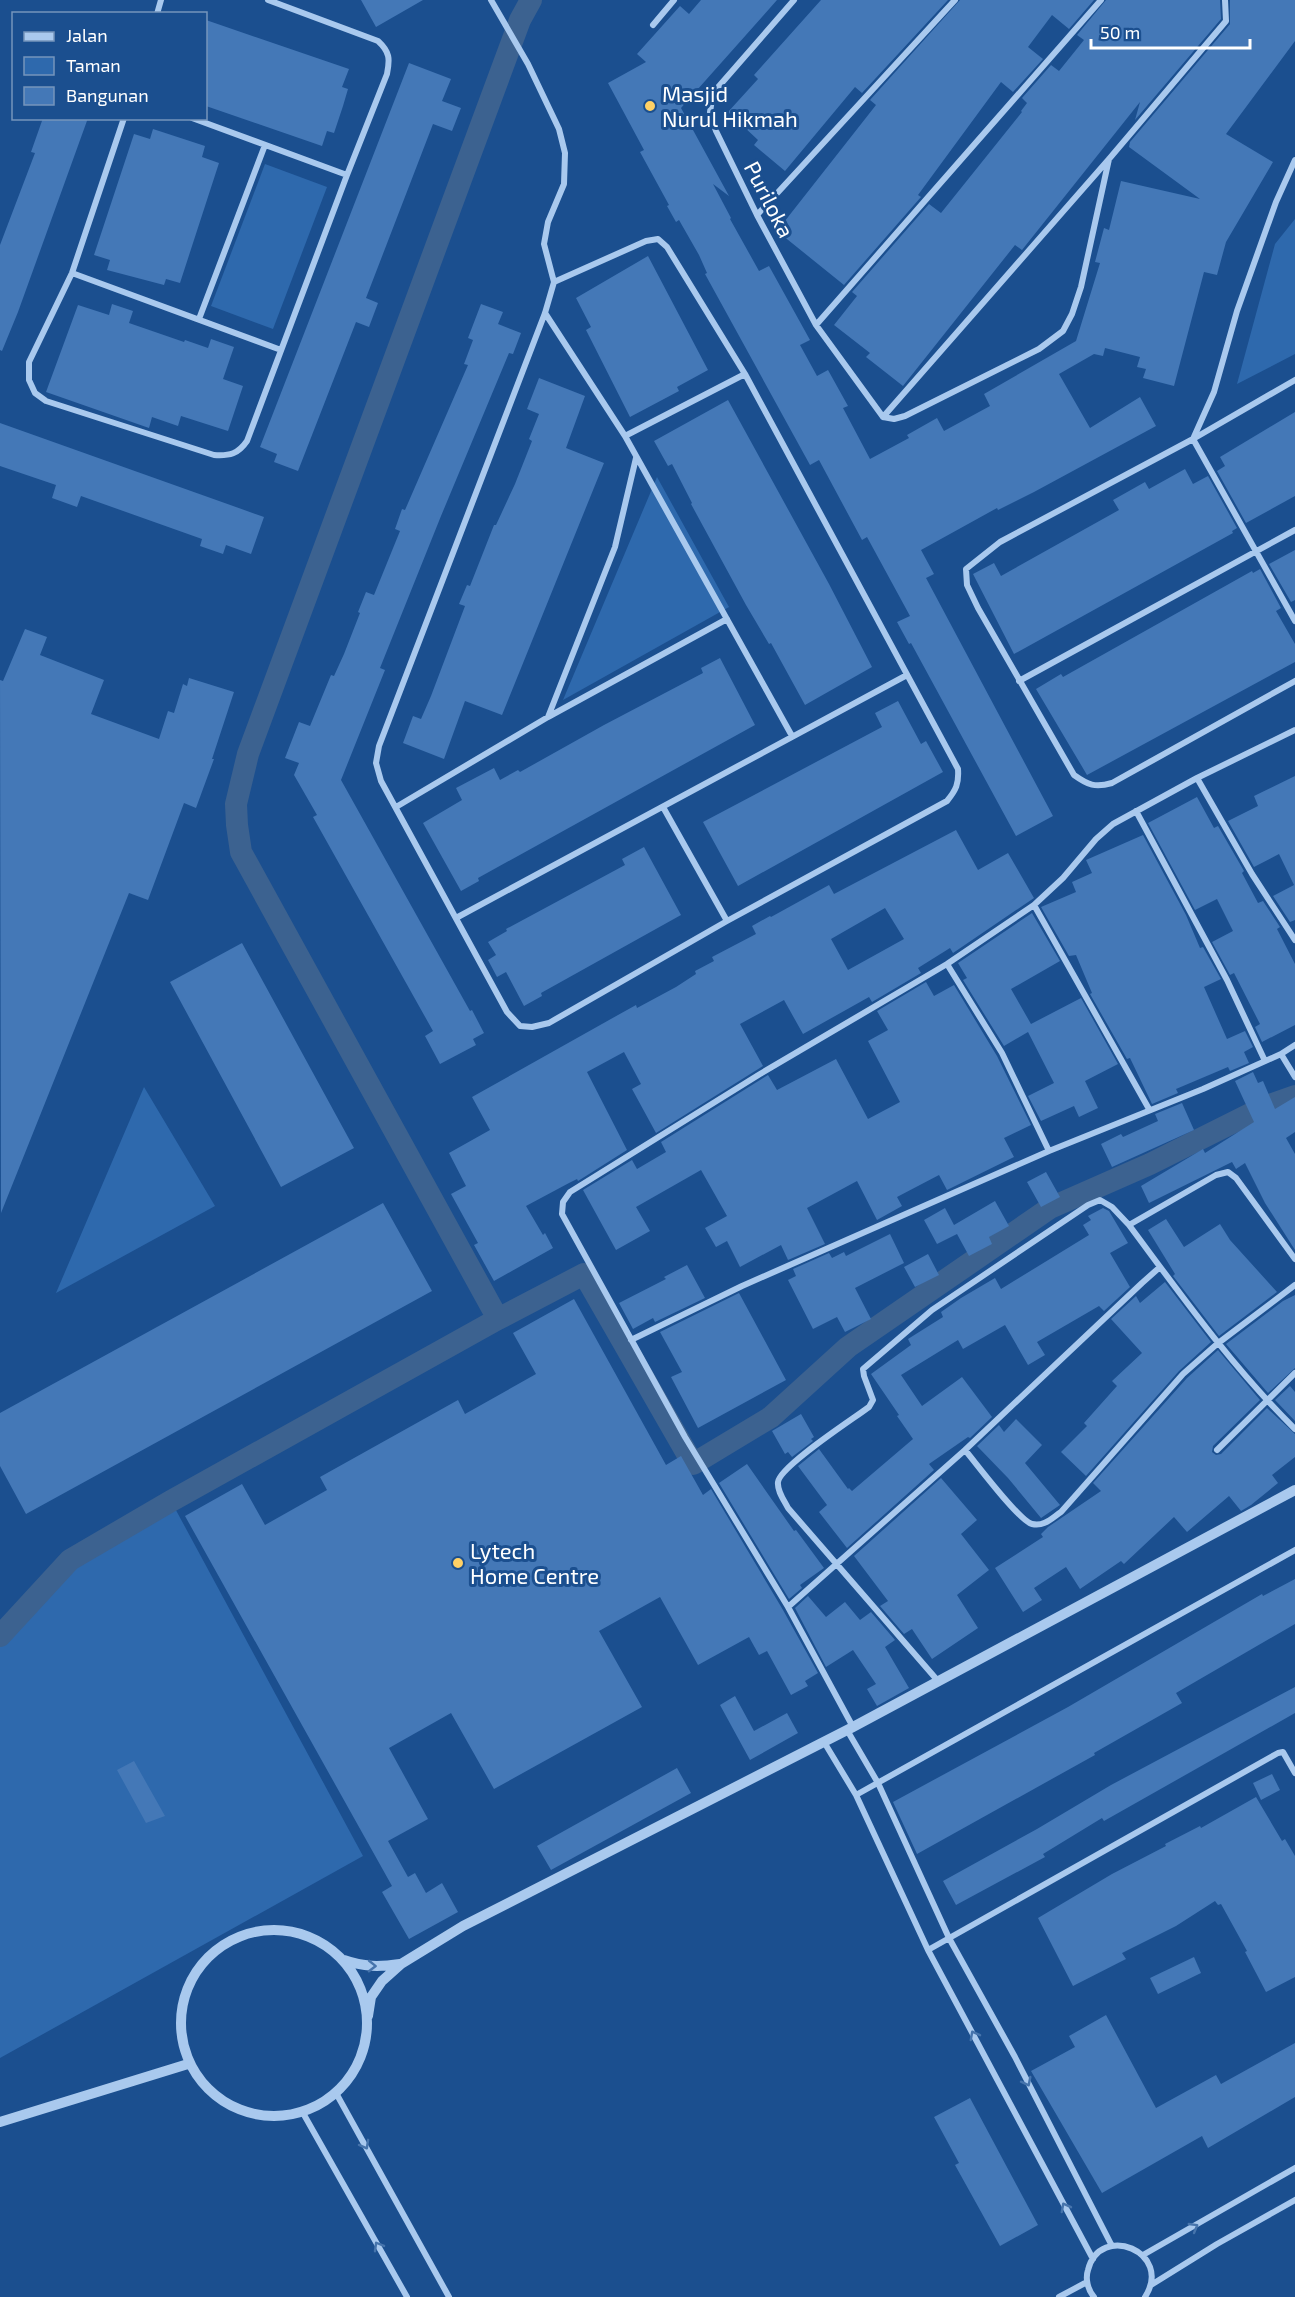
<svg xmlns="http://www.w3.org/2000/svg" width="1295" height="2297" viewBox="0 0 1295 2297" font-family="'Exo 2',sans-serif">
<rect width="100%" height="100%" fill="#1b4f8f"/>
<path fill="#2e69ad" d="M265,164l62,23 -54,142 -62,-23z
M1295,219v135l-58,30 38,-140z
M657,477l72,130 -166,93z
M144,1087l71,119 -159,87z
M171,1501l192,355 -363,202v-422l70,-76z"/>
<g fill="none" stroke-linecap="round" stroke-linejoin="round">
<path stroke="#3c6290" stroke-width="22" d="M498,1319l86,-45 109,190 78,-47 77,-70 202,-139 100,-44 114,-57 31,-11
M0,1636l70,-76 101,-59 327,-182 -257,-467 -4,-27 -1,-21 12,-50 272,-734 11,-20"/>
</g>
<path fill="#4478b7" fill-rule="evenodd" d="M361,0h62l-47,27z
M701,0h76l-96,108 48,88 -16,-12 18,34 -1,1 29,52 10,-5 41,74 -10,5 17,31 11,-6 20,36 -5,2 27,51 39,-21 -2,-3 30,-17 7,13 46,-25 -6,-12 92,-53 24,-78 -5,-1 9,-34 5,2 12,-49 79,18 -71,-52 1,-5 100,-118v-24h65v41l-69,93 47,28 -47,80 -9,33 -13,-3 -30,114 -31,-8 3,-9 -9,-2 3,-10 -35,-9 -2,8 -9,-2 -35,20 31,54 50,-31 16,29 -122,66 -36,18 -1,-2 -76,42 13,24 -8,4 127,238 -37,20 -105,-193 -2,1 -12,-22 13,-6 -43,-79 -5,3 -43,-80 -9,5 -105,-191 2,-1 -8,-18 -20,-35 -3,2 -9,-16 2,-1 -29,-53 4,-2 -36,-67 38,-21 -9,-8 43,-48 9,8z
M821,0h127l-86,93 -7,-6 -70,84 -31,-26 4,-5 -30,-28 30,-33 -4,-4z
M960,0h134l-25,29 -17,-14 -24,32 15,12 -30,33 -12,-10 -83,113 3,2 -77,88 -67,-54 99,-126 -6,-5z
M1106,0h114l1,19 -86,101 5,-18 -118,148 -7,-5 -112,141 -37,-29 4,-4 -36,-28 23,-29 -5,-4 77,-88 12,9 81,-101 -1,-1 6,-8 -5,-5 29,-33 8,6 25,-31 -7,-5z
M206,20l143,49 -7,18 6,2 -5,17 -9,27 -7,-2 -5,15 -116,-40z
M409,63l42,16 -9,22 19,7 -9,23 -19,-7 -67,174 12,5 -9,24 -13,-5 -58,149 -24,-9 3,-8 -17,-7z
M43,118h45l-70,194 -16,39 -2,-1v-105l35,-92 -4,-1z
M153,129l52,17 -3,11 17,6 -39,120 -14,-4 -2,6 -57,-15 3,-10 -16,-5 40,-121 16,5z
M648,256l60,114 -31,17 2,4 -49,26 -44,-87 5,-3 -15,-29z
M112,304l21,7 -4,12 55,19 1,-2 23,8 3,-9 23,8 -11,32 20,7 -15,45 -47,-15 -3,10 -26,-9 -3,11 -103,-36 32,-87 31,10z
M481,304l22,8 -5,12 23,9 -8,21 -4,-1 -68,163 -61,152 5,2 -44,110 129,231 2,-1 12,23 -11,6 3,6 -36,19 -15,-28 8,-5 -120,-214 4,-2 -23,-40 5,-12 -14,-5 14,-36 11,4 21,-51 3,1 10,-22 16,-41 -2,-1 8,-20 8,3 26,-64 -5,-2 7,-20 3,1 63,-145 -4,-1 9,-24 -5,-2z
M539,378l46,18 -19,52 38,15 -102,252 -37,-14 -21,58 -41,-16 10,-27 8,3 10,-23 34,-90 -6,-2 8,-19 3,1 24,-61h2l19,-41 17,-43 -3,-2 10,-25 -12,-5z
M728,400l101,184 43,83 -67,38 -34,-62 -2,1 -23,-39 -55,-101 1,-1 -20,-39 -4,2 -14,-25z
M1295,412v84l-49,27 -29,-52 8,-5 -5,-9z
M0,423l264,94 -13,37 -25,-9 -3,9 -23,-8 2,-7 -121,-43 -4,11 -25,-9 4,-13 -56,-19z
M1185,469l8,15 15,-8 29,52 -5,3 1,2 -219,121 -41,-80 21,-11 7,13 118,-66 -6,-10 32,-18 4,7z
M1295,550v50l-4,2 -22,-38z
M1260,569l21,39 -5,3 19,33v18l-208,113 -51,-86 25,-15 2,3 189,-106 1,2z
M25,629l22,8 -7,18 64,25 -13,34 68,25 9,-28 6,2 9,-29 4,2 2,-8 45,14 -22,67h2l-18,49 -12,-5 -36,97 -19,-7 -128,320 -1,-533 3,1z
M720,658l35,67 -277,153 1,3 -18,10 -38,-68 39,-23 -6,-12 38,-20 6,12 18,-10 2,2 84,-47 99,-52 -2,-5z
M898,701l23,43 5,-3 17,31 -205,114 -35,-64 179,-95 -7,-14z
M1295,776v144l-5,2 -17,-26 21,-11 -15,-31 -25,13 -26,-46 30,-15 -4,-10z
M1197,797l17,31 4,-2 26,45 -2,2 16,30 5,-2 17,26 -3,2 18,35v61l-33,17 -7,-15 5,-3 -26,-51 -4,2 -18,-33 21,-11 -16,-32 -22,11 -47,-87z
M956,830l22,40 30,-17 26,45 -81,55 -3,-5 -32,20 3,5 -49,29 -3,-5 -66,37 -19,-34 -44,24 23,42 -107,67 -24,-44 9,-5 -17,-32 -37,20 40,78 -49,31 -1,-2 -8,4 -43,23 17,29 2,-2 8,15 -59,33 -20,-36 4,-2 -27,-49 15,-8 -17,-33 41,-23 -18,-33 146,-82 18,-10 1,3 39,-21 20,-13 -1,-3 19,-10 -2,-4 44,-23 -4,-8 18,-10 1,1 58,-32 5,9zM885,908l19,31 -56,31 -17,-31z
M1143,835l43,80 14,33 3,-1 18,32 -17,8 23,52 18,-8 8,16 -9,5 5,11 -19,8 -2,-4 -52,22 2,4 -26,11 -22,-46 -3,1 -37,-65 2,-1 -16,-38 -7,1 -28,-49 35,-15 -4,-10 20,-9 -6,-13z
M644,847l37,68 -140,78 1,3 -18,10 -18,-34 -9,5 -9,-17 8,-5 -8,-13 19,-11 -1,-2 119,-64 -3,-6z
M1032,913l28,48 -49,28 20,35 50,-26 37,66 -33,17 13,27 -19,9 -5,-11 -33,15 -13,-25 26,-13 -26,-51 -24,14 -41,-66 4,-2 -9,-15z
M242,943l112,205 -73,39 -111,-205z
M926,982l8,14 20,-11 43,71 34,69 -27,13 10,19 -67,33 -8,-15 -42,22 5,9 -25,14 -20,-39 -50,27 18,36 -37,16 -7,-15 -41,22 -13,-26 -11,6 -11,-19 22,-12 -26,-46 -65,37 14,24 -34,19 -33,-60 49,-30 5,9 29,-17 -5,-10 107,-67 9,15 59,-31 32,60 32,-17 -32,-61 20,-11 -11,-19z
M1253,1072l5,11 5,-2 12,28 20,-12v35l-9,6 9,16v96l-30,-47 -20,-40 -9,6 -4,-7 -83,41 -8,-17 62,-37 2,4 49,-31 -19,-41z
M1182,1103l12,27 -82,37 -11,-23 20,-10 2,3 35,-16 -3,-7z
M1046,1172l14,25 -19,10 -14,-25z
M995,1201l14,25 -20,11 3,7 -23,12 -12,-22 -20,10 -13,-24 21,-12 9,17z
M383,1203l49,88 -406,223 -26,-48v-53z
M1103,1208l6,3 19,32 -18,10 20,34 -26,24 -5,-5 -62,36 8,13 -17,10 -23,-40 -42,24 -5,-9 -57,35 21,31 40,-29 30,40 -22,21 -2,-1 -39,27 5,6 -87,78 -28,-36 8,-7 -29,-39 21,-17 29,40 1,-1 3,3 61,-52 -16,-23 2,-1 -28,-41 40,-29 -3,-6 35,-22 -2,-5 20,-14 34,-20 6,11 88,-54 -6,-10 8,-5 -3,-4z
M1166,1219l18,28 36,-23 10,16 47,52 -58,44 -46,-60 2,-2 -27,-44z
M890,1234l14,29 -49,25 16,31 -26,13 -8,-15 -24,12 -25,-49 8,-4 -3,-7 36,-16 3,5 12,-6 2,4z
M928,1254l11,21 -24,12 -11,-20z
M687,1265l18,33 -50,24 -2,-4 -20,11 -14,-26 47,-24 -2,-2z
M1165,1282l46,60 -32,29 -93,105 -25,-24 26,-26 -3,-3 33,-37 -5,-5 30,-28 -31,-34 25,-23 4,7z
M739,1293l47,87 -88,48 -27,-51 11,-5 -22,-40z
M1295,1295v73l-27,25 -42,-49 57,-43z
M574,1299l92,166 15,-9 22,39 8,-6 72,121 35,63 -13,8 3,5 -17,9 -24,-44 -8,4 -10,-18 -51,28 -38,-68 -61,34 43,76 -148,82 -43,-76 -62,35 39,71 -40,22 20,36 7,-4 11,20 16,-10 16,29 -49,27 -27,-47 10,-6 -207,-370 57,-32 23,41 62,-35 -7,-13 138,-77 7,14 71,-40 -23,-41z
M1218,1350l42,50 -47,46 -1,6 4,3 5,-1 46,-46 28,26v23l-23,18 6,8 -27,22 -10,6 -12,-15 -42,36 -13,-15 -50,47 -3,-3 -41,28 -14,-22 -32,21 8,12 -19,12 -28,-44 48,-31 -2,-3 7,-7 53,-36 -8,-8 94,-105z
M1290,1386l5,6v29l-20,-21z
M801,1414l13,23 -3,2 2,2 -21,16 -4,-5 -3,2 -13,-23z
M1016,1419l26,26 -17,18 35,42 -19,13 -33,-40 -31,-32 22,-21 5,7z
M747,1464l47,67 2,-1 28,38 -24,17 2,3 -13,11 -70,-116z
M941,1478l36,42 -16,14 28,36 -32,25 21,33 -46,31 -20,-30 -8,5 -24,-28 8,-5 -34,-45z
M1295,1579v45l-119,69 6,10 -88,50 1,2 -178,99 -24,-52 175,-95 194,-113 1,2z
M808,1596l18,21 19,-15 15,18 11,-8 24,28 -10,7 24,41 -32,18 -10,-17 9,-5 -23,-34 -27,17 -31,-59z
M1295,1687v26l-191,108 -2,-3 -59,36 2,3 -89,48 -13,-24 94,-52 74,-44z
M735,1696l19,35 33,-18 11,20 -48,27 -30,-55z
M134,1761l31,55 -19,7 -29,-53z
M677,1768l14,25 -140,77 -14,-24z
M1272,1774l8,16 -19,10 -8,-17z
M1256,1797l26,44 3,-2 10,17v121l-29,15 -21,-40 2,-1 -26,-47 -3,1 -3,-4 -39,25 -54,27 4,6 -53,27 -35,-68 74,-44 54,-28 -1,-2 35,-18 1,2z
M1194,1957l7,16 -43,21 -8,-16z
M1106,2015l50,93 60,-33 5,9 74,-41v54l-87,51 -6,-12 -100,57 -71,-122 44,-24 -6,-11z
M970,2098l68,127 -38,21 -45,-81 4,-2 -25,-46z"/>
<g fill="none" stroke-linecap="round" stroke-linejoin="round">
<path stroke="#a9c9ee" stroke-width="6" d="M491,0l37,64 31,65 6,24 -1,31 -16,38 -4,22 10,38 -9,31 -166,433 -3,17 5,18 126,231 13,14 12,1 17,-4 178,-102 220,-120c9,-11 12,-17 11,-32l-213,-395 -78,-127 -9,-8 -12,2 -92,41
M794,0l-81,93 -3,19 6,19 41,84 59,110 67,92
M157,14l4,-14
M653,25l21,-25
M124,118l-52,155 -43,89v18l6,13 11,8 168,54c16,1 24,-1 33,-14l100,-266 40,-101c3,-15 3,-22 -9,-33l-110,-41
M192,118l155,57
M1295,160l-19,42 -39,109 -23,81 -21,47 102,182
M757,215l198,-215
M72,273l209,77
M545,313l80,123 167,300
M199,319l66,-174
M816,325l285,-325
M1295,380l-102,59 -193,103 -34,27 1,16 11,23 96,167c14,10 21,13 38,8l183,-102
M883,417l226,-258 117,-138 -1,-21
M883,417l11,2 11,-3 134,-67 24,-18 9,-17 9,-27 28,-128
M625,436l120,-62
M1019,681l276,-151
M548,717l67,-170 21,-89
M1197,778l55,96 43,66
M396,807l152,-90 179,-98
M663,807l64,114
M1136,811l91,169 38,81
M1034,905l115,204
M456,918l451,-243
M947,964l55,89 47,98
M1281,1054l14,23
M1129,1225l87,-50 12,-3 8,6 59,81
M631,1340l111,-54 307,-135 154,-62 78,-35 14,-9
M965,1450c11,13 54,71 67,74 12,3 20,-6 29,-12l122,-138 34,-30 78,-59
M1217,1450l78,-77
M788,1607l177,-157 177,-167 18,-16
M938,1681l-150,-173c-4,-8 -11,-17 -10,-26 2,-16 75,-63 91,-75l4,-7 -9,-24 -1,-7 69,-59 156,-105 12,-5 12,7 17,18c53,71 103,142 166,204
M853,1727l-65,-120 -103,-170 -123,-223 1,-12 7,-10 190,-118 187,-110 87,-59 29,-27 33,-39 17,-15 84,-46 98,-48
M847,1730l31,53 71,155 66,119 97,189
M824,1742l32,53 72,155 165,309
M856,1795l439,-245
M928,1950l350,-197 5,-1 12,21
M336,2093l113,204
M303,2113l104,184
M1143,2255l152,-87
M1151,2285l66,-41 78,-44
M1059,2297l28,-15
M1094,2297c-6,-7 -9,-18 -6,-27 12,-48 86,-18 57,27"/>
<path stroke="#a9c9ee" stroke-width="10" d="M181 2023a93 93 0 1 1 186 0a93 93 0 1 1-186 0Z
M344,1960c20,7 35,7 56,4
M368,2016l3,-19 11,-16 19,-17 62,-38 390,-199 442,-237
M0,2122l188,-58"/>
</g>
<defs><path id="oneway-chevron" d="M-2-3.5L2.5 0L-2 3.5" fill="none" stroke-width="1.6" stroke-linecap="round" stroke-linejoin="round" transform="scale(1.5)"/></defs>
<g stroke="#4674ac">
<use href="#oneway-chevron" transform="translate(372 1966) rotate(1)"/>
<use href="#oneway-chevron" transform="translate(974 2035) rotate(-118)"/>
<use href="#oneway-chevron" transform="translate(1027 2082) rotate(63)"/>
<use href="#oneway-chevron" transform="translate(365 2145) rotate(61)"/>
<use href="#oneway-chevron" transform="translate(1065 2207) rotate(-118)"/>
<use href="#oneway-chevron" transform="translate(1194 2227) rotate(-30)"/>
<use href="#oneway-chevron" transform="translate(378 2246) rotate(-120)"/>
</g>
<g fill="#ffd166" stroke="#1b4f8f" stroke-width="2">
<circle cx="650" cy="106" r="6"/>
<circle cx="458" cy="1563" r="6"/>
</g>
<g text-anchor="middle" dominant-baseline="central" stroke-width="6" stroke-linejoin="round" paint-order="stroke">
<g font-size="22" fill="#fff" stroke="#1b4f8f" text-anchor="start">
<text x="662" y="93">Masjid<tspan x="662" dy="25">Nurul Hikmah</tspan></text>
<text x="470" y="1550">Lytech<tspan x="470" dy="25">Home Centre</tspan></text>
</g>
<g font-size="22" fill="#fff" stroke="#1b4f8f">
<text transform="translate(770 199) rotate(63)">Puriloka</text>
</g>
</g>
<rect x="12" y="12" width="195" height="108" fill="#1b4f8f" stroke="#7695bc" stroke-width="1.5"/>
<rect x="24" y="32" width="30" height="9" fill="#a9c9ee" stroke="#7695bc" stroke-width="1.5"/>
<text x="66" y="42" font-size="18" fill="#ffffff">Jalan</text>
<rect x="24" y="57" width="30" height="18" fill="#2e69ad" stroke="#7695bc" stroke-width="1.5"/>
<text x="66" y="72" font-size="18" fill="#ffffff">Taman</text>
<rect x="24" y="87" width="30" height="18" fill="#4478b7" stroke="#7695bc" stroke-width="1.5"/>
<text x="66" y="102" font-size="18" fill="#ffffff">Bangunan</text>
<path d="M1091 39v9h159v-9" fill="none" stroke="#ffffff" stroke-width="3"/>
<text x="1100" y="39" font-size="18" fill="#ffffff" stroke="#1b4f8f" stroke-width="4.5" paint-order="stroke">50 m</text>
</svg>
